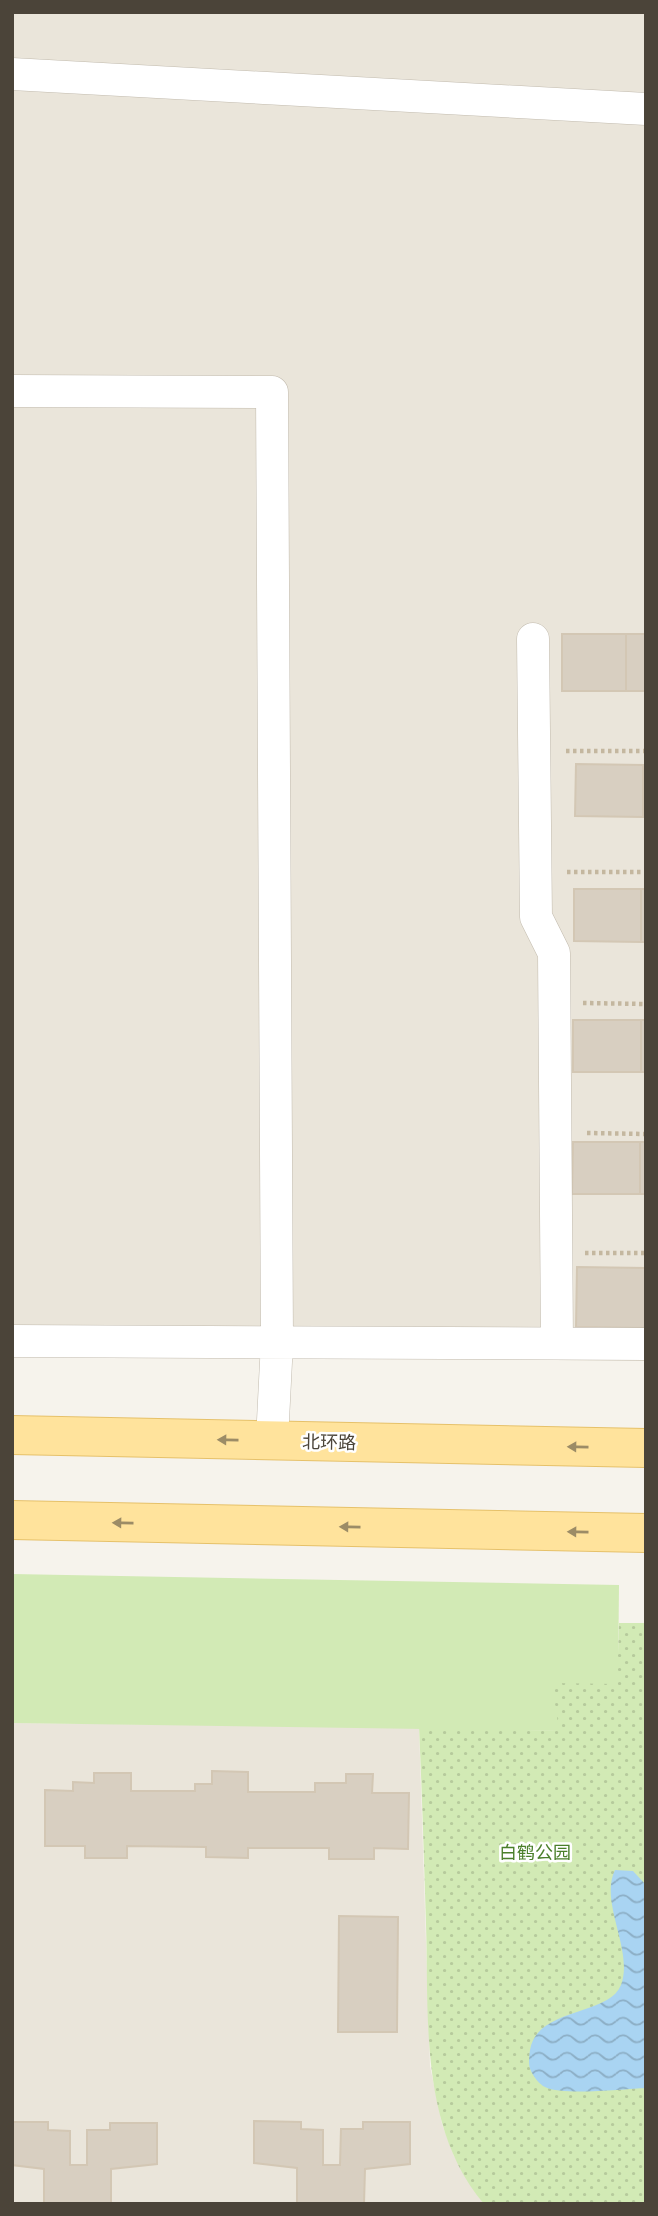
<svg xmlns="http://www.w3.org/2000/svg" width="658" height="2216" viewBox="0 0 658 2216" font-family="'Public Sans','Noto Sans SC',sans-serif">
<defs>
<pattern id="park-dots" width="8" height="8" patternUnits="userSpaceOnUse" patternTransform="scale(1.75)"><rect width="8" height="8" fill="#d2eab5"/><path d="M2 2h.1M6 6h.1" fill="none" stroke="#b6ca9c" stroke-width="1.8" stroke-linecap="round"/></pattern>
<pattern id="water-waves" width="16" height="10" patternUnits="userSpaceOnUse" patternTransform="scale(1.75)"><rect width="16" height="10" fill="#a9d4f2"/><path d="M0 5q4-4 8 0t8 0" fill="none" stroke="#8caec5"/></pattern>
</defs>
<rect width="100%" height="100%" fill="#f6f3ec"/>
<path fill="#eae5da" d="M12,12h634v1349l-634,-7z
M12,1723l407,4 11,339 12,58 12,32 30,48h-472z"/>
<path fill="#d2eab5" d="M12,1574l607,11 -1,99 -59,47 -547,-8z"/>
<path fill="url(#park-dots)" d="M619,1623h27v581h-162c-65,-77 -55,-186 -58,-280 -2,-66 -4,-131 -7,-197l140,4 -7,-48 65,1z"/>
<path fill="url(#water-waves)" d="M615,1870l18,1 13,14v203c-22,1 -83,8 -101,-1 -5,-2 -12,-11 -14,-16 -3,-6 -2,-14 -1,-21 7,-43 79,-34 91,-65 13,-34 -22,-83 -6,-115z"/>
<path fill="#d8cfc1" stroke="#d3c7b4" stroke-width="2" d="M562,634h64v57h-64z
M626,634h20v57h-20z
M576,764l67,1v52l-68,-1z
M643,765h3v52h-3z
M574,889h67v53l-67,-1z
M641,889h5v53h-5z
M573,1020h68v52h-68z
M641,1020h5v52h-5z
M573,1142h67v52h-68z
M640,1142h6v52h-6z
M577,1267l69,1v60l-70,-1z
M212,1771l36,1v20h67v-9h31v-9h27l-1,19h37l-1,56 -34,-1v11h-45v-11h-81v10l-42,-1v-10l-79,-1v12h-42v-12h-40v-56l28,1v-9l21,1v-10h37v18h64v-7h17z
M339,1916l59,1 -1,115h-59z
M254,2121l47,1v7l22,1v35h17l1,-36h22v-7h47v42l-45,5 -1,35h-67v-36l-43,-5z
M12,2122h36v8l22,1v34h17v-35h23v-7h47v41l-46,5v35h-67v-35l-32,-4z"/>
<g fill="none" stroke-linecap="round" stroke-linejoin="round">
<g stroke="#c2bbae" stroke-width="33">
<path id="street" d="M12,74l634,35
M12,391l260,1 5,950 -5,98
M533,639l3,278 18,36 3,390
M12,1341l634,3"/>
</g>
<g stroke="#e6c16a" stroke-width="40">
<path id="primary" d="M12,1435l634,13
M12,1520l634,13"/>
</g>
<path stroke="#c4b79f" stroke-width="4.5" stroke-dasharray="3.5 3.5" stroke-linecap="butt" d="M566,751h80
M567,872h79
M583,1003l63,1
M587,1133l59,1
M585,1253h61"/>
<use href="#street" stroke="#fff" stroke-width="32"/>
<use href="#primary" stroke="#ffe39c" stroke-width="38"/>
</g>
<defs><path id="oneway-solid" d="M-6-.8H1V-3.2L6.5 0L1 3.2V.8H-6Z" transform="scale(1.75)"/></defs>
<g fill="#9c8c66">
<use href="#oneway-solid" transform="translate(228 1440) rotate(-179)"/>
<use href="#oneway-solid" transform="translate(578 1447) rotate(-179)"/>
<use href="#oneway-solid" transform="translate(123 1523) rotate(-179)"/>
<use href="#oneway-solid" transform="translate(350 1527) rotate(-179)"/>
<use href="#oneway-solid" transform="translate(578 1532) rotate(-179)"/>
</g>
<g text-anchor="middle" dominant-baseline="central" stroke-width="5" stroke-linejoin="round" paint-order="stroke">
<g font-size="18" fill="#4b4439" stroke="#fff">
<text transform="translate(329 1442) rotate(1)">北环路</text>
</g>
<g font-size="18" fill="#4a7f2a" stroke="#fff">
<text x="535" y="1852">白鹤公园</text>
</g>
</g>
<rect width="658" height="2216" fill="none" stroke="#4b4439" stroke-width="28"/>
</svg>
